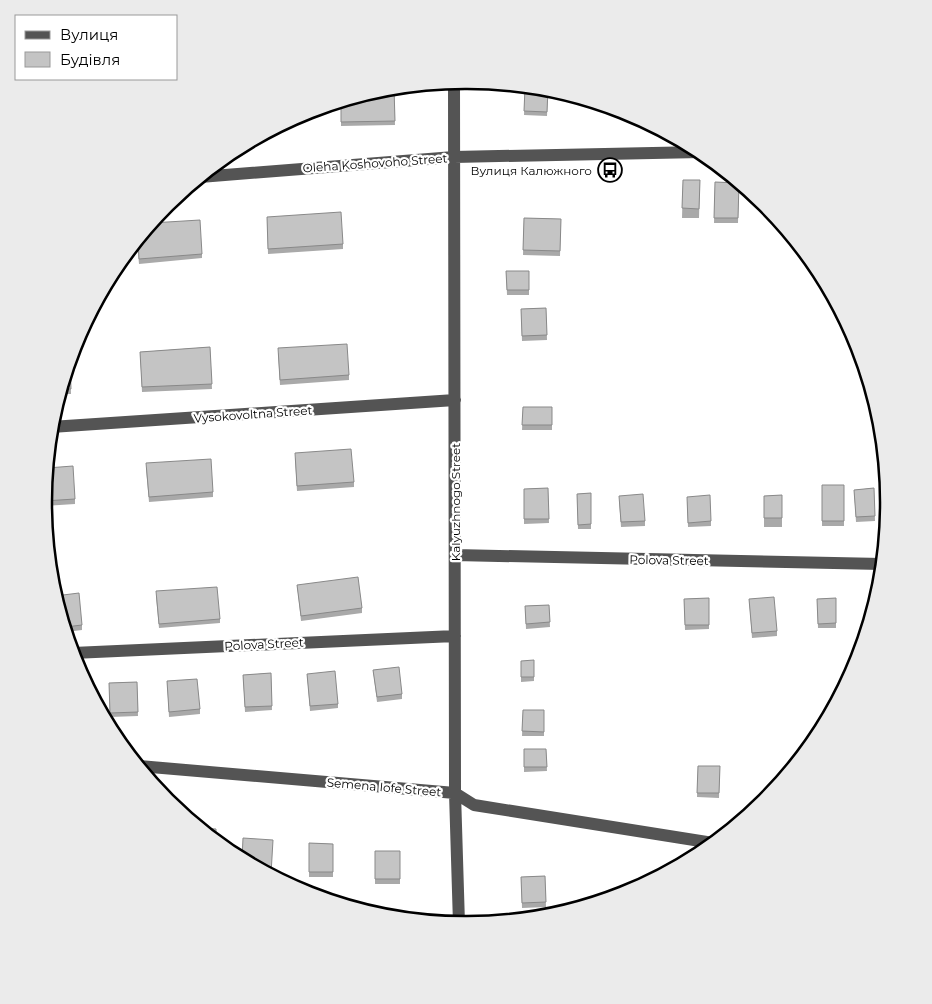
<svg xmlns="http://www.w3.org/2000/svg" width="932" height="1004" viewBox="0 0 932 1004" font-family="Montserrat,sans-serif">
<rect width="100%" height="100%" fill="#fff"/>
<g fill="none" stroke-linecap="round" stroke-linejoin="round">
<path stroke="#545454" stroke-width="12" d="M454,81l1,712 4,131
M200,177l254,-20 247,-5
M51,427l404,-27
M455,555l427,9
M73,653l382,-17
M139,766l316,27 19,12 239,38"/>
</g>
<path fill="#a9a9a9" d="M394,88l1,37 -54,1v-25z
M525,88l23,1 -1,27 -23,-1z
M683,180h17l-1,38h-17z
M715,182l24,1 -1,40h-24z
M267,217l76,27v5l-75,5z
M524,218l37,1 -1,37 -37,-1z
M137,240l65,14v4l-63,6z
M506,271h23v24h-22z
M546,308l1,32 -25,1 -1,-32z
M210,347l2,42 -70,3 -2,-40z
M278,353l71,22v5l-69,5z
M70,361l1,33h-11z
M523,407h29v23h-30z
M295,458l59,24v5l-57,4z
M47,468l28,31v5l-31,2v-4z
M146,468l67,24v5l-64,5z
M822,485h22v41h-22z
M548,488l1,35 -25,1v-35z
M874,488l1,33 -19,1 -2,-32z
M591,493v36h-13l-1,-35z
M782,495v32h-18v-31z
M619,500l26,21v5l-24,1z
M687,501l24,20v5l-23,1z
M297,585l65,23v5l-61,8z
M55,596l27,29v5l-16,2z
M156,596l64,23v4l-61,5z
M709,598v31l-24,1 -1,-31z
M836,598v30h-18l-1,-29z
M749,599l28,32v5l-25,2z
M549,605l1,22 -24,2 -1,-23z
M521,661l13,16v4l-13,1z
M373,670l29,24v5l-25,3z
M271,673l1,37 -27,2 -2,-37z
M307,674l31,30v4l-28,3z
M167,681l33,28v5l-31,3z
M137,682l1,34 -28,1 -1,-34z
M523,710h21v26h-22z
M524,749h22l1,22 -23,1z
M698,766h22l-1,32 -22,-1z
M309,843l24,1v33h-24z
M375,851h25v33h-25z
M545,876l1,31 -24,1 -1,-31z"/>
<path fill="#c4c4c4" stroke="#898989" d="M382,88h12l1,33 -54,1v-21z
M525,88l23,1 -1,23 -23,-1z
M683,180h17l-1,29 -17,-1z
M715,182l24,1 -1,35h-24z
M341,212l2,32 -75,5 -1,-32z
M524,218l37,1 -1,32 -37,-1z
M200,220l2,34 -63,5 -1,-19 13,-17z
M506,271h23v19h-22z
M546,308l1,27 -25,1 -1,-27z
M347,344l2,31 -69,5 -2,-32z
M210,347l2,37 -70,3 -2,-35z
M70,361l1,28h-10z
M523,407h29v18h-30z
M351,449l3,33 -57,4 -2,-33z
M211,459l2,33 -64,5 -3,-34z
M73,466l2,33 -31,2 3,-33z
M822,485h22v36h-22z
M548,488l1,31h-25v-30z
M874,488l1,28 -19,1 -2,-27z
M591,493v31l-13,1 -1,-31z
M643,494l2,27 -24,1 -2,-26z
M710,495l1,26 -23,2 -1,-26z
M782,495v23h-18v-22z
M358,577l4,31 -61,8 -4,-31z
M217,587l3,32 -61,5 -3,-33z
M79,593l3,32 -17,2 -10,-31z
M774,597l3,34 -25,2 -3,-34z
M709,598v27h-24l-1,-26z
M836,598v25l-18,1 -1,-25z
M549,605l1,17 -24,2 -1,-18z
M534,660v17h-13v-16z
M399,667l3,27 -25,3 -4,-27z
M335,671l3,33 -28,2 -3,-32z
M271,673l1,33 -27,1 -2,-32z
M197,679l3,30 -31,3 -2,-31z
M137,682l1,30 -28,1 -1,-30z
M523,710h21v22l-22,-1z
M524,749h22l1,18h-23z
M698,766h22l-1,27h-22z
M201,828l15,1v11z
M243,838l30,2 -2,34 -29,-15z
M309,843l24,1v28h-24z
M375,851h25v28h-25z
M545,876l1,26 -24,1 -1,-26z"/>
<defs>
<g id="bus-ring" transform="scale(1.25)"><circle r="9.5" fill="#fff" stroke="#000" stroke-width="1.5"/><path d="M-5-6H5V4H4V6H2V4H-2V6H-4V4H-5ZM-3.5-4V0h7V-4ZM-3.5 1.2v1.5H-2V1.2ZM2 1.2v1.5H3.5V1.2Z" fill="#000"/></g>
</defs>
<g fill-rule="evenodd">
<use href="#bus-ring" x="610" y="170"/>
</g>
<g text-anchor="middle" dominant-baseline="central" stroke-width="4.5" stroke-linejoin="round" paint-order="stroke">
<g font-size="12" fill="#000" stroke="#fff">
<text transform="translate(375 163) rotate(-4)">Oleha Koshovoho Street</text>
<text transform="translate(253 414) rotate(-4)">Vysokovoltna Street</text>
<text transform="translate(455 502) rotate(-90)">Kalyuzhnogo Street</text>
<text transform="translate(669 560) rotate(1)">Polova Street</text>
<text transform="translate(264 644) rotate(-3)">Polova Street</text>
<text transform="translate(384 787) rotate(5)">Semena Iofe Street</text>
</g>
<g font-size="12" fill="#000" stroke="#fff" text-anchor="end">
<text x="592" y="170">Вулиця Калюжного</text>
</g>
</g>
<path d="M0 0H932V1004H0ZM465 89H467A413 413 0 0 1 880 502V503A413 413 0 0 1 467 916H465A413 413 0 0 1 52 503V502A413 413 0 0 1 465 89Z" fill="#ebebeb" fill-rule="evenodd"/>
<path fill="none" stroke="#000" stroke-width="2.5" d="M465 89H467A413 413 0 0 1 880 502V503A413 413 0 0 1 467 916H465A413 413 0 0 1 52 503V502A413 413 0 0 1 465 89Z"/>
<rect x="15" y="15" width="162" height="65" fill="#ffffff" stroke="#999999"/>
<rect x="25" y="31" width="25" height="8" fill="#545454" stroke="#999999"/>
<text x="60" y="40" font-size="15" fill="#000000">Вулиця</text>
<rect x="25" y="52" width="25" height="15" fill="#c4c4c4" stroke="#999999"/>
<text x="60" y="65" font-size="15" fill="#000000">Будівля</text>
</svg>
